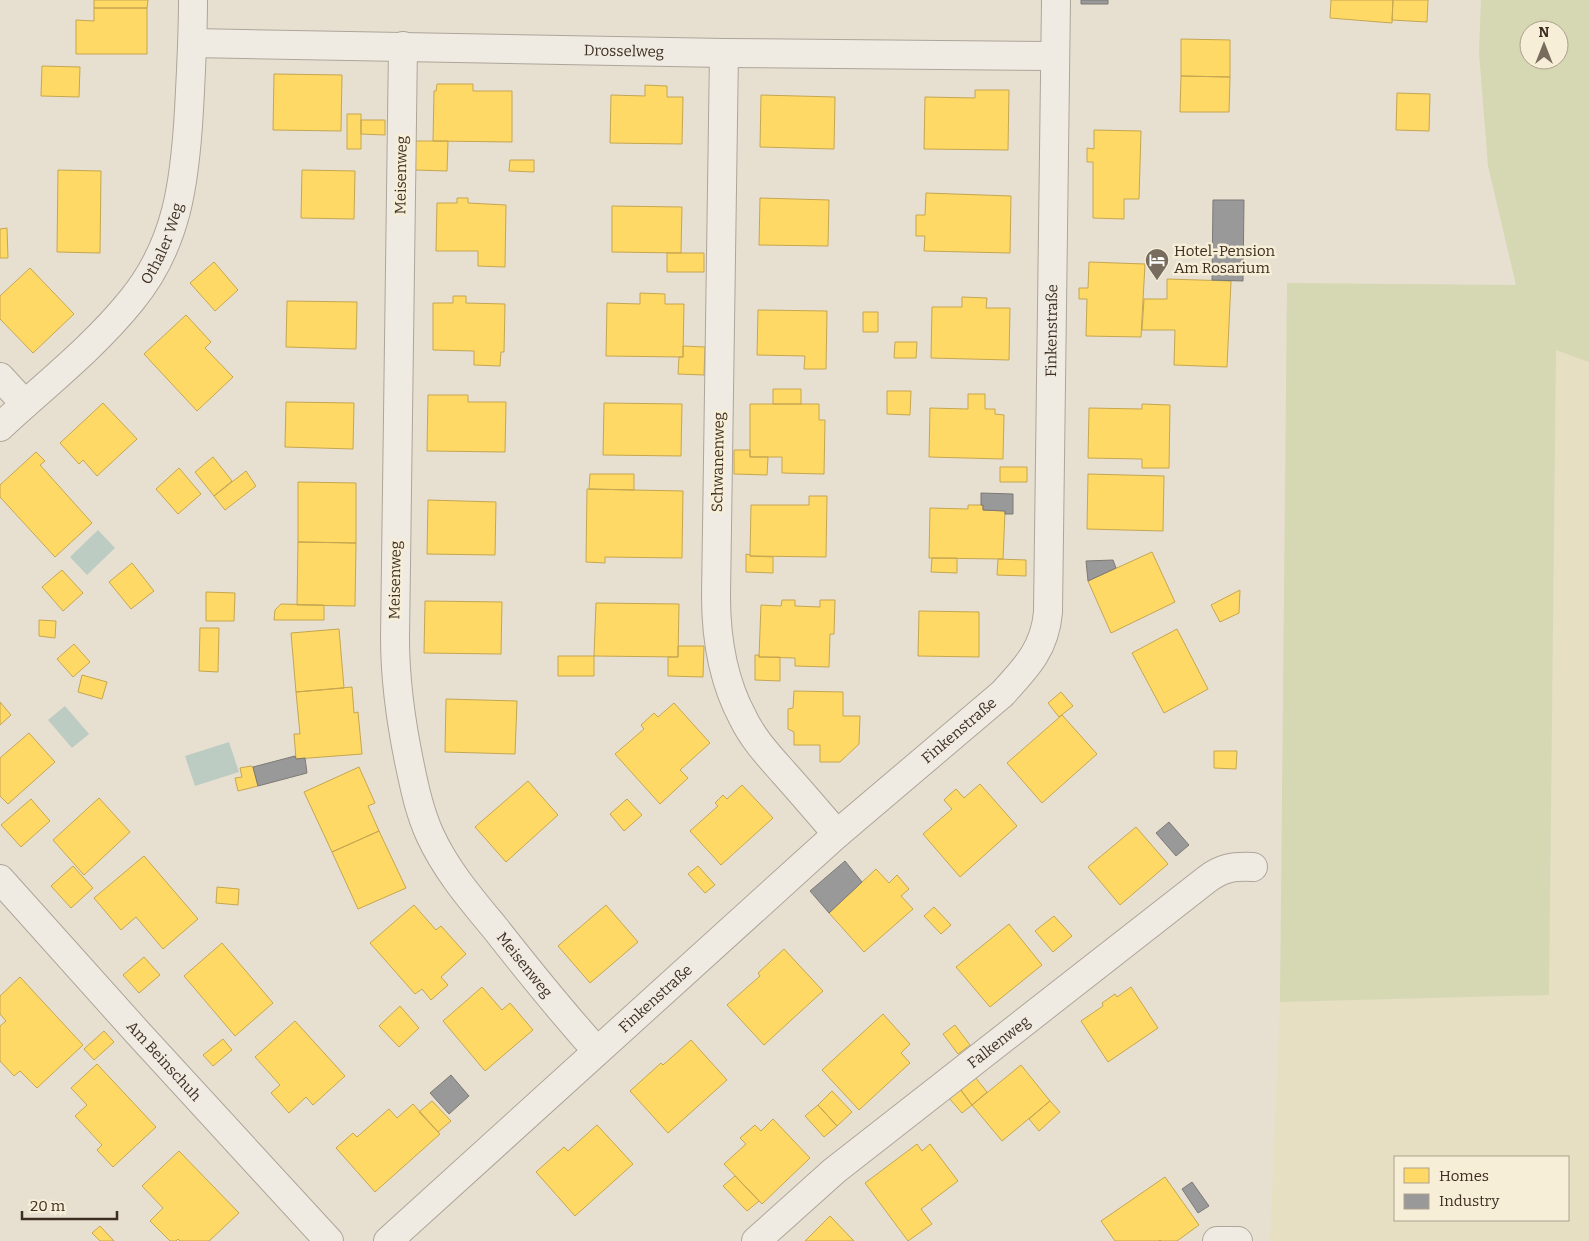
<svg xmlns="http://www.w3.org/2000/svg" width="1589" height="1241" viewBox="0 0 1589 1241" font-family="Bitter,serif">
<rect width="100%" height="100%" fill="#e7e0d1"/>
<path fill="#e6dfc2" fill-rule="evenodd" d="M1556,349l33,13v879h-319l10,-239 269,-7zM1395,1157h173v63h-173z"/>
<path fill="#d6d7b3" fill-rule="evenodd" d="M1481,0h108v362l-33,-12 -7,645 -269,7 7,-719 229,2 -28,-119 -9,-114zM1529,30h30v30h-30z"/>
<path fill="#bcccc2" d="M98,530l17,18 -28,27 -17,-18z
M65,706l24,28 -17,14 -24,-28z
M229,742l10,30 -44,14 -10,-30z"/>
<path fill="#ffd966" stroke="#c5a651" d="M94,0h54l-1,8h-53z
M1331,0h62l-1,23 -62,-5z
M1393,0h35l-1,22 -35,-2z
M94,8h53v46h-71v-34l18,1z
M1181,39l49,1v37l-49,-1z
M42,66l38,1 -1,30 -38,-1z
M274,74l68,1 -1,56 -68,-1z
M1181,76l49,1 -1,35h-49z
M437,84h36v7h39v51l-79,-1 1,-50h2z
M645,85l22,1v11h16l-1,47 -72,-1 1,-48 34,1z
M975,90h34l-1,60 -84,-1 1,-52 50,1z
M1397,93l33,1 -1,37 -33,-1z
M761,95l74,2 -1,52 -74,-2z
M347,114h14v35h-14z
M361,120h24v15l-24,-1z
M1094,130l47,1 -2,68h-15v20l-31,-1v-56h-6v-14l7,1z
M415,141h33l-1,30 -33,-1z
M510,160h24v12l-25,-1z
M58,170l43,1 -1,82 -43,-1z
M302,170l53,1 -1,48 -53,-1z
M926,193l85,3 -1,57 -86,-2 1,-15h-9v-21h9z
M457,198h11v5l38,2 -1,62 -27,-1v-15h-42l1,-48h20z
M760,198l69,2 -1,46 -69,-1z
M612,206l70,1 -1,46 -69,-1z
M7,228l1,30h-8v-29z
M667,253h37v19h-37z
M214,262l24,28 -23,21 -25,-28z
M1089,262l56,2 -4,73 -55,-1 1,-37h-8v-11h9z
M30,268l44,46 -41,39 -33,-34v-23z
M1167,279l64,2 -4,86 -53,-2 1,-35h-33l2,-31h23z
M640,293l25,1v10h19l-1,53 -77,-1 1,-53 33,1z
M453,296h13v7l39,1 -1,48h-3l-1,14 -26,-1v-14l-41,-1v-47h20z
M962,297l25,1 -1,10h24l-1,52 -78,-2 1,-51h30z
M287,301l70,1 -1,47 -70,-2z
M758,310l69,1 -1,58h-22l1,-13 -48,-1z
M863,312h15v20h-15z
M186,315l25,27 -6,6 28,29 -36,34 -53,-57z
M895,342h22l-1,16h-22z
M683,346l22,1 -1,28 -26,-1 1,-17h4z
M773,389h28v15h-28z
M887,391h24l-1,24 -23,-1z
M968,394h17v15h10v5l9,1 -1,44 -74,-2 1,-49 38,1z
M428,395h40v7h38l-1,50 -78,-1z
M286,402l68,1 -1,46 -68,-2z
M103,403l34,36 -40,37 -14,-16 -4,4 -19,-21z
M604,403l78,1 -1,52 -78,-1z
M750,404h69v16h6l-1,54 -42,-1v-16h-32z
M1142,404l28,1 -1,63h-27v-9l-54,-1 1,-50 53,1z
M734,450h16v7h18l-1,18 -33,-1z
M36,452l9,9 -5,4 52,58 -37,34 -55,-60v-12z
M213,457l19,24 -18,15 -19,-24z
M1000,467h27v15h-27z
M179,468l22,26 -23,20 -22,-25z
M246,471l10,15 -31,24 -11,-14z
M590,474h44v16l-45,-1z
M1088,474l76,2 -1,55 -76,-2z
M298,482l58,1v60l-58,-1z
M587,489l96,2 -1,67 -77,-1v6l-19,-1z
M809,496h18l-1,61 -76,-1 1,-51h58z
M428,500l68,2 -1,53 -68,-1z
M968,505h15v5l22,1 -2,48 -74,-1 1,-50 38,1z
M298,542l58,1 -1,63 -58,-1z
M1152,552l23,50 -64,31 -23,-52z
M746,554l4,1v1l23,1v16l-27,-1z
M932,558h25v15l-26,-1z
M998,559l28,1v16l-29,-1z
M132,563l22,28 -23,18 -22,-27z
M62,570l21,23 -20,18 -21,-24z
M1240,590l-1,23 -19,9 -9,-17z
M206,592l29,1 -1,28h-28z
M782,600h13v6l25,1v-7h15l-1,34h-4l-1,33 -34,-1v-8l-36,-1 2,-52 20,1z
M425,601l77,1 -1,52 -77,-1z
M596,603l83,1 -1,53 -84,-1z
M281,604l43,1v15h-50l1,-10z
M919,611l60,1v45l-61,-1z
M39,620l17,1 -1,17 -16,-2z
M200,628h19l-1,44 -19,-1z
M339,629l5,59 -48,4 -5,-59z
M1177,629l31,60 -44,24 -32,-60z
M74,644l16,18 -17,15 -16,-18z
M678,646h26l-1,31 -35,-1v-19h10z
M755,655h4v2h21v24l-25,-1z
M558,656h36v20h-36z
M82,675l25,7 -5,17 -24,-7z
M352,687l2,26 4,-1 4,42 -66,5 -2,-25h6l-4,-42z
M794,691l49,1v24h17l-1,28 -19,18h-20v-17h-26v-13l-6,-3v-20l5,-1z
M1061,692l12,14 -14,11 -11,-14z
M446,699l71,2 -2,53 -70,-2z
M0,702l11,13 -11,10z
M674,703l36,40 -30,27 8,8 -28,26 -45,-50 29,-25 -3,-4 13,-12 4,4z
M1062,715l35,39 -55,49 -35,-40z
M29,733l26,29 -47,42 -8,-8v-38z
M1214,751h23l-1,18 -22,-1z
M251,766l2,1 5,19 -20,5 -3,-13 7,-1 -2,-9z
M359,767l16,36 -7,3 11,25 -47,21 -28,-60z
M528,781l30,34 -52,47 -31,-35z
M980,784l37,42 -57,51 -37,-43 29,-25 -8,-9 5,-5 7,-6 8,9z
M742,785l31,33 -52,47 -31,-34 28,-25 -3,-3 8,-8 4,4z
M99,798l31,34 -46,43 -31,-35z
M31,799l19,22 -29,26 -20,-22z
M627,799l15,16 -18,16 -14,-17z
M1136,827l32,37 -48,41 -32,-38z
M379,831l27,57 -48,21 -26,-57z
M144,856l54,63 -35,30 -27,-32 -15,13 -27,-32z
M73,866l20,22 -22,20 -20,-22z
M698,866l17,19 -10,8 -17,-19z
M876,869l13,14 8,-8 12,14 -8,7 12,13 -49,43 -35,-39z
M217,887l22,2 -1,16 -22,-2z
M414,905l22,25 5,-4 25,28 -25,23 7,8 -17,15 -9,-11 -7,5 -45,-51z
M606,905l32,37 -48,41 -32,-37z
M934,907l17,18 -10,9 -17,-18z
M1054,916l18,20 -19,16 -18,-21z
M1009,924l33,41 -52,42 -34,-40z
M222,943l51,60 -38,33 -51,-60z
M784,949l39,42 -59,54 -37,-40 33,-29 -2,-3z
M144,957l16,18 -21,18 -16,-18z
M20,977l63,68 -46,43 -17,-17 -6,5 -14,-15v-35l6,-5 -6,-7v-18z
M482,987l20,23 8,-7 23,27 -48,41 -42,-50z
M1131,987l27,41 -50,34 -27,-41 22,-15 -1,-3 13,-9 2,3z
M400,1006l19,22 -20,19 -20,-21z
M883,1014l27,30 -9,9 9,10 -51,47 -37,-40z
M295,1021l50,55 -32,29 -7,-8 -17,16 -18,-20 9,-8 -25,-28z
M955,1025l15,20 -12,9 -15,-20z
M104,1031l10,11 -20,18 -10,-11z
M223,1039l9,11 -19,16 -10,-11z
M691,1040l36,40 -59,53 -38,-42 31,-28 2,2z
M97,1064l59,63 -43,40 -16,-17 5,-5 -27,-29 12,-11 -16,-17z
M1021,1065l29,36 -48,40 -30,-36z
M975,1077l12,15 -15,13 -12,-16z
M960,1089l12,16 -10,8 -13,-15z
M832,1091l20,21 -15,14 -19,-21z
M432,1101l19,20 -13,11 -19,-20z
M1050,1101l10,11 -21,19 -10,-12z
M413,1104l27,30 -65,58 -39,-44 17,-15 4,4 32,-28 8,9z
M818,1105l19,21 -13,11 -19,-21z
M773,1119l37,39 -48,46 -38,-40 22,-20 -6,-6 15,-13 6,6z
M597,1125l36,39 -58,52 -39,-44 28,-25 4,4z
M917,1144l5,7 8,-7 28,37 -37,28 11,15 -24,17 -43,-58z
M179,1151l60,62 -30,28h-29l-2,-2 -2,2h-6l-20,-20 13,-13 -21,-22z
M735,1176l24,25 -12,10 -24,-25z
M1165,1177l34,48 -22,16h-16l-1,-1 -1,1h-44l-14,-20z
M830,1216l24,25h-49z
M100,1226l14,15h-14l-8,-8z"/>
<path fill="#999" stroke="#7d7975" d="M1081,0h27v4h-27z
M1213,200h31l-1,81 -31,-1z
M981,493l32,1v20h-8v-3l-22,-1v-5h-2z
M1113,560l3,8 -28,13 -2,-20z
M295,756l1,3 9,-1 2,15 -49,13 -5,-19z
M1169,822l20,23 -13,11 -20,-23z
M845,861l17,21 -33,31 -19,-22z
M451,1075l18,21 -20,18 -19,-21z
M1192,1182l17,24 -11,7 -16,-24z"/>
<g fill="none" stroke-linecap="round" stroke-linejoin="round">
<g stroke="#ada599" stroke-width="30">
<g id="minor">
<path id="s1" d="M193,43l531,10 331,3"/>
<path id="s2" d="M403,46l-8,592c0,44 6,85 15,128 5,24 10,47 20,69 16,35 41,64 65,93 33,42 66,83 102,123"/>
<path d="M724,53l-8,543c0,42 7,85 27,122 10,21 26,38 41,55 18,20 35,40 53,61"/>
<path d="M0,377l25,27"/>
<path id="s3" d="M0,427c44,-41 93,-79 131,-126 47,-57 54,-121 58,-191 2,-37 4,-73 4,-110"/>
<path id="s4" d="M0,879l138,154 191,208"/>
<path id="s5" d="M388,1241l449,-407 165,-140c24,-26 43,-45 46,-82l8,-612"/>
<path id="s6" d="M756,1241l78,-70 372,-291c15,-12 27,-14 47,-13"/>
<path d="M1217,1241h21"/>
</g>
</g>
<use href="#minor" stroke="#efebe3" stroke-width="28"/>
</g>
<defs>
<g id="hotel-pin" transform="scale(1.25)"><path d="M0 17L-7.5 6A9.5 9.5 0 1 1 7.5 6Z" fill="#786c5e" stroke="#f7eed8"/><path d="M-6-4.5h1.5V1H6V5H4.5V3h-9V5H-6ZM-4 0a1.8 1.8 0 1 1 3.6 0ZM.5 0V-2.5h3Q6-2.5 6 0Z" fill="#fff"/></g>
</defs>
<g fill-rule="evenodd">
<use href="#hotel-pin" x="1157" y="260"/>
</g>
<g text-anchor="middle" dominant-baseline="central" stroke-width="5" stroke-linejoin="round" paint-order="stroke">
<g font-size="15" fill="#3d2e20" stroke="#f7eed8">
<text stroke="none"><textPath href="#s1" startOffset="431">Drosselweg</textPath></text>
<text transform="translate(401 175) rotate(-89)">Meisenweg</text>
<text stroke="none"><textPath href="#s3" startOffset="248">Othaler Weg</textPath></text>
<text stroke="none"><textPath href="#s5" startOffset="1200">Finkenstraße</textPath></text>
<text transform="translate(718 462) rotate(-89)">Schwanenweg</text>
<text transform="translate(395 580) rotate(-89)">Meisenweg</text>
<text stroke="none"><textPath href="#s5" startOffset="766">Finkenstraße</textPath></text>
<text stroke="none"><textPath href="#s2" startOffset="954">Meisenweg</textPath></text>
<text stroke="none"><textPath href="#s5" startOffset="361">Finkenstraße</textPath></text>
<text stroke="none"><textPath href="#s6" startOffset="314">Falkenweg</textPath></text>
<text stroke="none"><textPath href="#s4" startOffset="245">Am Beinschuh</textPath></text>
</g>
<g font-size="15" fill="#3d2e20" stroke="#f7eed8" text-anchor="start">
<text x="1174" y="251">Hotel-Pension<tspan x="1174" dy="17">Am Rosarium</tspan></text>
</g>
</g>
<rect x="1394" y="1156" width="175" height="65" fill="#f7eed8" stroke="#ada18e"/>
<rect x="1404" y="1168" width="25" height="15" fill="#ffd966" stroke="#ada18e"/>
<text x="1439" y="1181" font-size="15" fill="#3d2e20">Homes</text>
<rect x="1404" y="1194" width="25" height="15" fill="#999999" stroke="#ada18e"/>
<text x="1439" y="1206" font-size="15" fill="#3d2e20">Industry</text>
<g transform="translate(1544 45)"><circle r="24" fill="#f7eed8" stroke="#ada18e"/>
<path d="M0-4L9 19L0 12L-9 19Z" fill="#786c5e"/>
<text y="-8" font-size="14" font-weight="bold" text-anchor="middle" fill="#3d2e20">N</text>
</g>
<path d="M22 1211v8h95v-8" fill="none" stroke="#3d2e20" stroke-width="2.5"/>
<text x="30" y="1211" font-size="15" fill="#3d2e20" stroke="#f7eed8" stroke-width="4" paint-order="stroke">20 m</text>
</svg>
